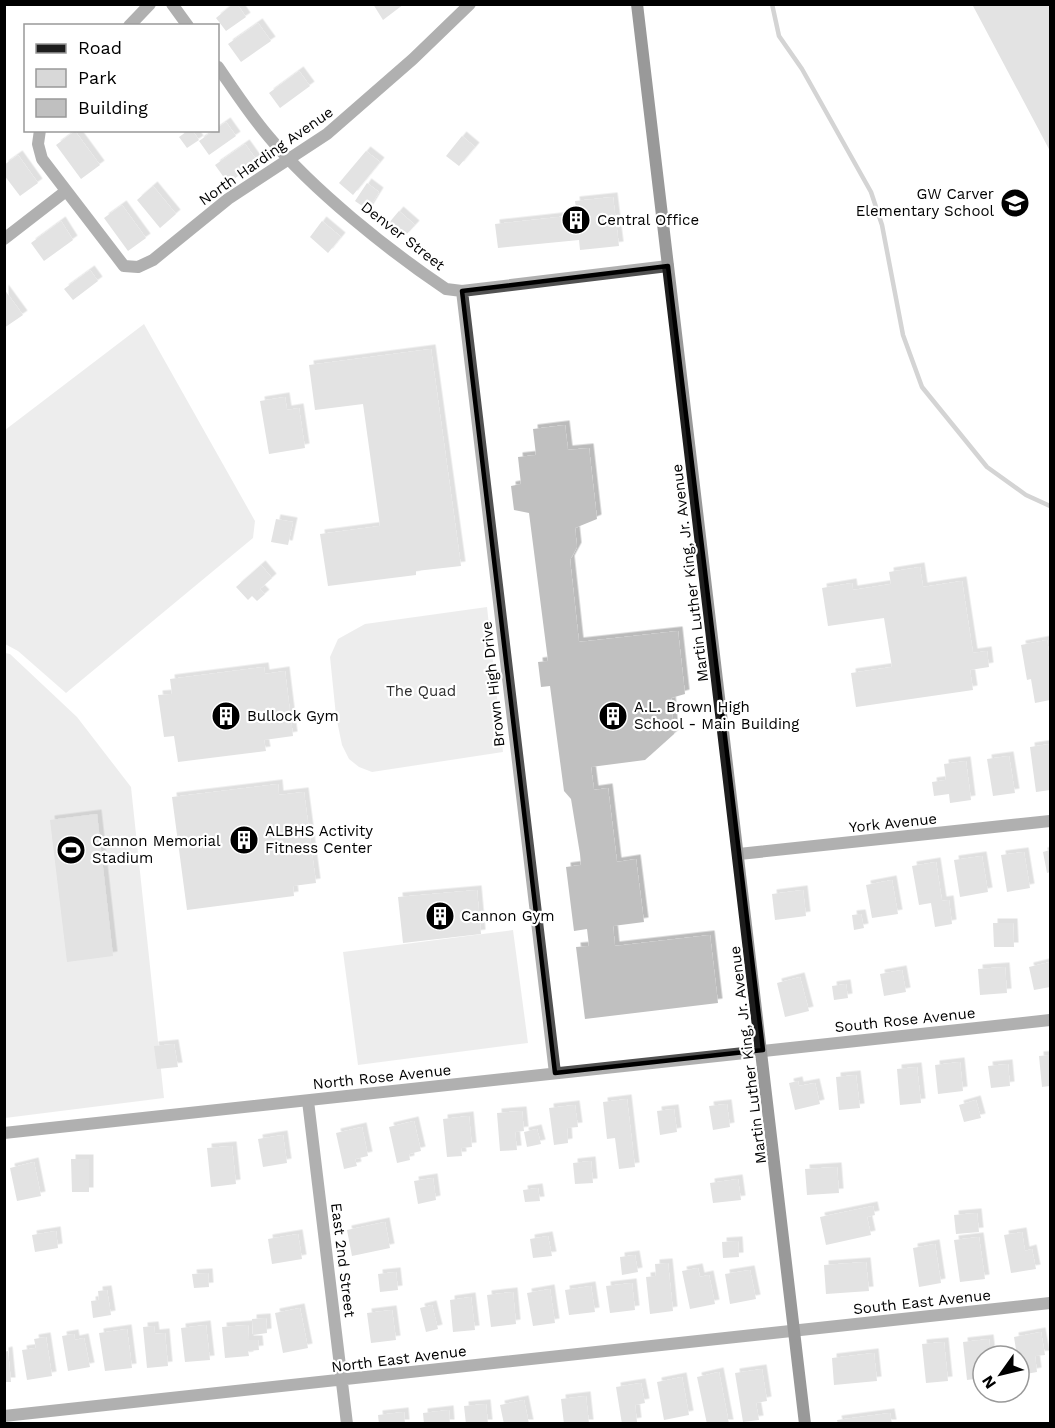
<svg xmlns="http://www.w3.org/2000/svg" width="1055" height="1428" viewBox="0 0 1055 1428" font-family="'Work Sans',sans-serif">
<defs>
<filter id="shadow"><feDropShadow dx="4.5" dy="-4.5" stdDeviation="0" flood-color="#0004"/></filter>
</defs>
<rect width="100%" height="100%" fill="#fff"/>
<path fill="#d8d8d8" d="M144,324l111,197 -2,17 -187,155 -48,-42 -13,-7v-214z
M487,607l16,145 -131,20 -13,-5 -10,-8 -7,-14 -6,-29 -6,-59 8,-18 27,-15z
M5,653l5,1 67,63 54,70 33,311 -159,20z
M513,930l15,113 -170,22 -15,-113z"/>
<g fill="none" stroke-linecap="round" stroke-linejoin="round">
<path stroke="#9f9f9f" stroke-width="4.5" d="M772,4l7,32 23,33 69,123 11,33 21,110 19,52 65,80 39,28 24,11"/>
</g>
<path fill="#c0c0c0" filter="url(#shadow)" d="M233,4h4l9,13 -20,14 -10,-13z
M373,4h31l-21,16z
M972,4h78v147z
M258,23l13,18 -30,21 -13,-18z
M299,71l11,15 -30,22 -11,-15z
M226,122l10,14 -27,19 -10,-14z
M189,130h3l7,10 -12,8 -8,-11z
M75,131l25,34 -19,14 -25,-34z
M462,136l13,11 -16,19 -13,-10z
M245,144l13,18 -30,21 -13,-18z
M366,151l14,11 -27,33 -14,-12z
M18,155l20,28 -18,13 -16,-21v-10z
M367,183l12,9 -11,18 -13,-9z
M153,186l23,28 -16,14 -23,-28z
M613,197l6,49 -39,4 -1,-10 -81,8 -3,-24 82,-9 -2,-14z
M122,205l24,33 -18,13 -24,-33z
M399,211l16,14 -11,12 -16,-13z
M61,221l12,19 -29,21 -13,-18z
M322,221l19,16 -13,16 -18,-16z
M90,270l8,11 -25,19 -9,-11z
M4,289l19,26 -19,13z
M431,349l30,217 -45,5v4l-88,11 -8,-52 60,-8 -17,-122 -48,6 -6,-45z
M285,397l2,13 12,-2 6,40 -36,6 -9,-53z
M565,425l3,25 21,-2 8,71 -22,9 2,19 -7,13 9,82 99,-11 7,63 -14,4 3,36 -29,26 -54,7 3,23 14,-2 9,74 19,-3 8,63 -31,4 2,20 95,-11 8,68 -133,16 -9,-72 13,-1 -2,-17 -13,2 -8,-64 15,-2 -1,-11 -9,-55 -7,-8 -14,-105 -9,1 -3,-25 10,-1 -19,-148 -15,-3 -3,-24 10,-2 -3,-27 18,-2 -3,-26z
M276,519l17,3 -5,23 -17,-3z
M261,565l11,13 -12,11 5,5 -8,7 -5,-5 -4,4 -12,-13z
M920,567l3,20 39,-6 11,72 14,-2 2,16 -19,3 3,20 -117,17 -5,-34 41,-6 -8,-49 -56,8 -6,-38 30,-5 1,7 38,-6 -2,-12z
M1047,640l3,18v42l-15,3 -4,-24 -4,1 -6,-35z
M264,667l1,7 20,-3 8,65 -29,4 2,11 -88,11 -4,-26 -10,1 -6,-42 14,-1 -2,-15z
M1050,744v46l-14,2 -6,-45z
M1009,756l6,37 -22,3 -6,-37z
M966,761l5,39 -21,3 -1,-9 -15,2 -2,-14 14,-2 -2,-16z
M278,784l1,11 25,-3 12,91 -23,3 1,10 -107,14 -15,-113z
M97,814l16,142 -46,6 -17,-142z
M1050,850v22l-3,1 -4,-21z
M1024,852l6,36 -23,4 -6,-37z
M982,856l6,36 -28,5 -6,-37z
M936,862l6,39 7,-1 3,24 -17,3 -4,-24 -12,2 -7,-39z
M892,880l6,34 -26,4 -6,-33z
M477,890l4,44 -78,9 -5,-46z
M803,890l3,26 -31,4 -3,-26z
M861,914l3,14 -10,2 -2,-15z
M993,923h20l1,24h-20z
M1050,962v25l-16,3 -5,-23z
M1005,967l2,26 -27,2 -2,-26z
M902,970l4,22 -22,4 -4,-22z
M800,977l9,34 -24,6 -8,-34z
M846,984l2,14 -14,2 -2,-14z
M174,1044l4,23 -21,2 -3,-23z
M1050,1055v31l-8,1 -3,-31z
M960,1062l3,29 -25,3 -3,-29z
M1008,1064l2,22 -19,2 -3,-22z
M917,1067l4,36 -21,2 -3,-36z
M856,1075l4,33 -21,2 -3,-33z
M798,1081l1,5 16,-3 5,21 -25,6 -6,-27z
M627,1099l8,68 -16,2 -4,-31 -8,1 -4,-37z
M976,1100l5,18 -17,4 -5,-17z
M727,1104l3,23 -17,3 -4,-24z
M575,1105l3,22 -11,1 1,15 -14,2 -5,-37z
M674,1109l3,23 -17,3 -3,-24z
M522,1111l2,20 -9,1 2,18 -17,1 -3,-38z
M469,1116l3,31 -11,1 1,8 -15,1 -4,-38z
M414,1121l7,30 -12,3 1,6 -13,3 -8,-36z
M362,1127l6,29 -13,3 2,7 -13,3 -8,-36z
M537,1129l4,15 -14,3 -3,-15z
M283,1135l4,28 -24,4 -5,-28z
M232,1146l4,38 -25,3 -4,-39z
M71,1159h18v33h-17z
M591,1161l2,22 -18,1 -2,-21z
M34,1162l7,34 -24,5 -7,-33z
M837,1167l2,26 -32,2 -2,-26z
M433,1178l3,22 -18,4 -4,-23z
M738,1179l3,21 -28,3 -3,-20z
M538,1188l2,13 -15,1 -2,-12z
M873,1206l2,9 -8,2 4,18 -45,10 -6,-28z
M977,1213l2,19 -23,2 -2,-19z
M385,1222l5,26 -38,8 -5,-26z
M56,1231l2,17 -23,4 -3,-17z
M1022,1232l3,19 7,-2 4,20 -25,4 -7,-38z
M298,1234l4,25 -30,5 -4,-25z
M548,1236l4,20 -19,2 -3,-19z
M979,1237l6,42 -25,3 -6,-42z
M738,1241l1,16 -16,1 -1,-16z
M935,1244l6,39 -22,4 -6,-39z
M635,1255l3,17 -16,3 -2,-18z
M866,1262l3,29 -43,3 -2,-29z
M668,1263l5,48 -23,3 -4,-37 10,-1 -1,-12z
M698,1268l2,9 9,-2 6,29 -25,5 -8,-38z
M750,1270l6,29 -26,5 -5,-30z
M396,1272l2,18 -18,2 -2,-18z
M208,1273l1,14 -15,1 -2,-14z
M632,1283l3,27 -25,3 -4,-27z
M591,1286l4,26 -26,3 -4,-25z
M550,1289l5,34 -22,3 -6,-33z
M107,1290l4,25 -18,3 -2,-17 8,-1 -1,-9z
M513,1292l3,32 -25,3 -4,-32z
M471,1297l4,33 -22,2 -3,-32z
M432,1305l6,24 -12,3 -6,-24z
M300,1308l8,40 -25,5 -8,-40z
M392,1310l4,30 -25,3 -4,-30z
M266,1318l1,15 -14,2 -1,-16z
M206,1325l4,35 -25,2 -4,-34z
M248,1325l1,15h9l1,10 -11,1 1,5 -24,2 -3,-31z
M154,1326l1,8 10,-1 3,33 -21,2 -4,-41z
M127,1329l5,39 -27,3 -6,-38z
M1041,1332l4,23 -10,1 2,16 -17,3 -6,-38z
M74,1334l1,6 9,-2 6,29 -22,4 -6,-35z
M46,1337l6,39 -25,4 -5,-30 14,-2 -2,-9z
M989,1339l2,17h-8v22l-16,2 -4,-38z
M944,1342l4,39 -22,2 -4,-39z
M8,1351l3,31h-7v-30z
M874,1353l3,28 -43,4 -2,-27z
M762,1369l5,32 -11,2 3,17 -16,2 -8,-49z
M719,1372l10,52h-22l-10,-47z
M682,1377l7,38 -25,5 -7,-38z
M641,1383l4,20 -10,2 2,17 -15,2 -6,-37z
M586,1396l3,28h-25l-3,-25z
M524,1400l5,24h-25l-4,-19z
M486,1404l2,20h-22l-2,-18z
M449,1410l1,14h-26l-1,-11z
M404,1412l1,12h-26l-1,-9z
M890,1413l2,11h-54l-1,-4z"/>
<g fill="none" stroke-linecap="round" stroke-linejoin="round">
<path stroke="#515151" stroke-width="12" d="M172,4l16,22
M129,26l21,-22
M218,67c16,23 32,48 51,70 44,53 119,113 177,152l16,2 206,-25
M40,130l-2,14 4,15 82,107 14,1 15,-7 75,-61 99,-65 86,-75 57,-55
M4,239l62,-48
M462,291l93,782
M739,854l311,-33
M308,1101l39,323
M4,1133l1046,-113
M4,1416l1046,-113"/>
<path stroke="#1e1e1e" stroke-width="12" d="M637,4l168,1420"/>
</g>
<path d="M0 0H1055V1428H0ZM668,266l95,784 -208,23 -93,-782z" fill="#fff" fill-opacity=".55" fill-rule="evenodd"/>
<path fill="none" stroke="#000" stroke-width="4.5" stroke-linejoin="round" d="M668,266l95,784 -208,23 -93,-782z"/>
<defs>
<g id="school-disc" transform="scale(1.5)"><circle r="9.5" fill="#000" stroke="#fff"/><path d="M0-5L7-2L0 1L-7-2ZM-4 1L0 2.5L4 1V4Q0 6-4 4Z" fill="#fff"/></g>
<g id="building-disc" transform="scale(1.5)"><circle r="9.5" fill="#000" stroke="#fff"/><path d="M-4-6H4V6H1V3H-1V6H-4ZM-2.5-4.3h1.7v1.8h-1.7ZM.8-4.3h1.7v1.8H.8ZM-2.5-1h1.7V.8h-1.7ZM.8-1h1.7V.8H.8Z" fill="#fff"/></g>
<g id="stadium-disc" transform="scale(1.5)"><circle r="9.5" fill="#000" stroke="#fff"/><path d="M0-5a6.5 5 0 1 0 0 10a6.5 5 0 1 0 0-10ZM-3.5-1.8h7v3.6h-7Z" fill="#fff"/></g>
</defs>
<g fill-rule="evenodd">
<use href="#school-disc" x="1015" y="203"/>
<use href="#building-disc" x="576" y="220"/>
<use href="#building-disc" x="226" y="716"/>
<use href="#building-disc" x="613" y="716"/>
<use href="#building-disc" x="244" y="840"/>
<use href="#stadium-disc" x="71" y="850"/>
<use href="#building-disc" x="440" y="916"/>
</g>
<g text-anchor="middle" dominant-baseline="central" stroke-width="4.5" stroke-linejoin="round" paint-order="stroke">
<g font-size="15" fill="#000" stroke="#fff">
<text transform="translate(266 156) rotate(-35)">North Harding Avenue</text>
<text transform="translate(403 236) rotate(38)">Denver Street</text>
<text transform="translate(690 573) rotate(-97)">Martin Luther King, Jr. Avenue</text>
<text transform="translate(493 684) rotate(-96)">Brown High Drive</text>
<text transform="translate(893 823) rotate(-6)">York Avenue</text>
<text transform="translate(905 1020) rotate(-6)">South Rose Avenue</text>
<text transform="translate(748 1055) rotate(-97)">Martin Luther King, Jr. Avenue</text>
<text transform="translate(382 1077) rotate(-6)">North Rose Avenue</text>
<text transform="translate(343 1260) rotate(83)">East 2nd Street</text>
<text transform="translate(922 1302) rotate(-6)">South East Avenue</text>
<text transform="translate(399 1359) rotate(-7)">North East Avenue</text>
</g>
<g font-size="15" fill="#000" stroke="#fff" text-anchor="start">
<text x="994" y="194" text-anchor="end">GW Carver<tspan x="994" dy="17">Elementary School</tspan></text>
<text x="597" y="220">Central Office</text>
<text x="634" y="707">A.L. Brown High<tspan x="634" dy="17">School - Main Building</tspan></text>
<text x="247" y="716">Bullock Gym</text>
<text x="265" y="831">ALBHS Activity<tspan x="265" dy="17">Fitness Center</tspan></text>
<text x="92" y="841">Cannon Memorial<tspan x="92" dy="17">Stadium</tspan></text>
<text x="461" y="916">Cannon Gym</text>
</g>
<g font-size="15" fill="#2f2f2f" stroke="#fff">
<text x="421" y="691">The Quad</text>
</g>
</g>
<rect width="1055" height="1428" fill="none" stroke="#000000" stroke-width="12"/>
<rect x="24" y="24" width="195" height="108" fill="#ffffff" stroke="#999999" stroke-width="1.5"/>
<rect x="36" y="44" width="30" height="9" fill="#1e1e1e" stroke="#999999" stroke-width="1.5"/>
<text x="78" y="54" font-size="18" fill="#000000">Road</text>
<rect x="36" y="69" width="30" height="18" fill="#d8d8d8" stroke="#999999" stroke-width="1.5"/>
<text x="78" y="84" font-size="18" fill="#000000">Park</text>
<rect x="36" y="99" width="30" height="18" fill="#c0c0c0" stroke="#999999" stroke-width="1.5"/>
<text x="78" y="114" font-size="18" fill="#000000">Building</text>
<g transform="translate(1001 1374) rotate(236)"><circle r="28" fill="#ffffff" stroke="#999999" stroke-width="1.5"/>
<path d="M0-4.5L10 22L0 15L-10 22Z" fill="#000000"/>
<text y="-9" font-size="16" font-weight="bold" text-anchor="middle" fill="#000000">N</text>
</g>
</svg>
